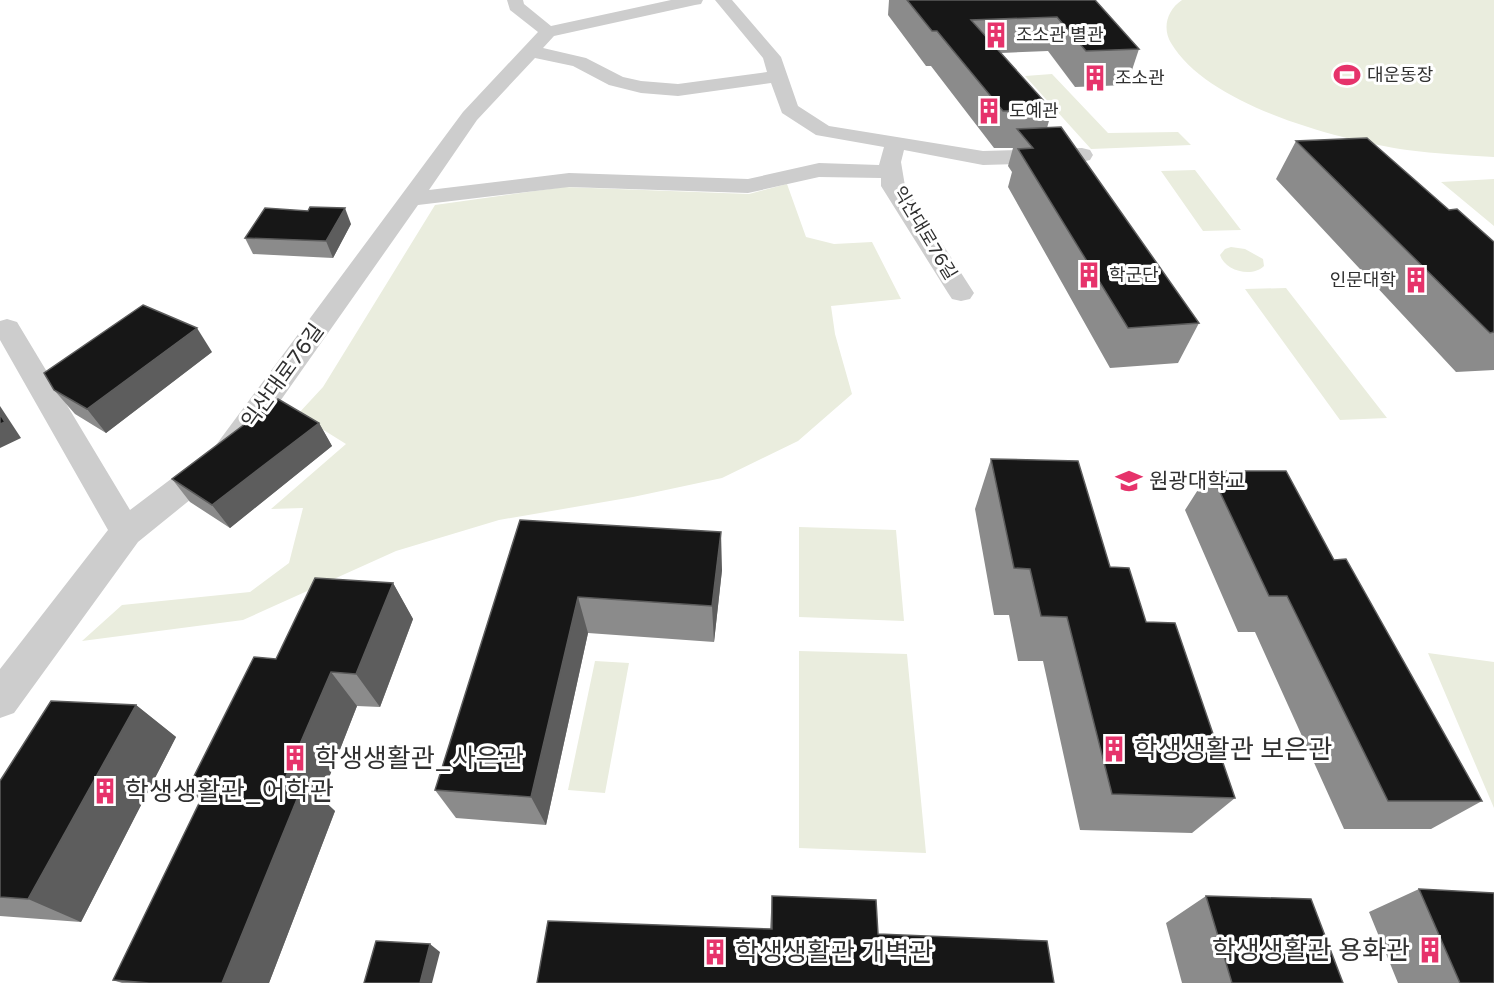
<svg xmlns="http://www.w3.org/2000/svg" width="1494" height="983" viewBox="0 0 1494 983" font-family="'Varela Round','Noto Sans KR',sans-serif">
<rect width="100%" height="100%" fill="#fff"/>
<path fill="#eaedde" d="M1182,0h312v157c-29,-2 -58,-3 -87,-7 -68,-10 -199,-44 -236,-107 -9,-15 -4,-33 11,-43z
M1052,74l56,59 70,-1 13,13 -100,4 -66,-73z
M1195,170l46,60 -38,1 -42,-60z
M1494,179v47l-53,-44z
M787,184l19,53 28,7 38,-2 29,57 -70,7 4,28 17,60 -54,47 -76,37 -89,19 -134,23 -103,31 -153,69 -161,21 40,-36 128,-13 39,-29 14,-55 -32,1 75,-65 -48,-30 25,-27 112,-182 129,-18 185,7z
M1231,247l14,2 18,10 1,7c-12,12 -39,5 -44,-11l5,-6z
M1286,288l101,130 -47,2 -95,-131z
M799,527l97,3 8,91 -105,-4z
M799,651l108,3 19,199 -127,-5z
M1428,653l66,9v146z
M595,661l34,2 -24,130 -37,-3z"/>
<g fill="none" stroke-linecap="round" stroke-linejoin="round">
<path fill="#cdcdcd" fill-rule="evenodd" d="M507,0h16l1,4 27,22 120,-26h32l-2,4 -6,1 -141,31 -11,12 43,10 37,19 18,4 37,3 89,-12 -4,-14 -48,-58h17l49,57 17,49 31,20 154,25 99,-3 8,2 3,5 -3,5 -8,2 -99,3 -79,-15 -3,12 4,24 69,107 -4,6 -9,2 -9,-2 -4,-6 -67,-107v-8l-62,-1 -71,16 -179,-6 -151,18 -180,256 -100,81 -124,171 -14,5v-49l108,-139 -108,-190v-19l7,-2 10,3 113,188 86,-65 247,-333 75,-80 -28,-22zM535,58l38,8 36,19 32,8 37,3 93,-13 11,30 34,22 68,12 -5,18 -60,-2 -71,16 -179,-6 -140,17 48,-70z"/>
</g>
<path fill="#8b8b8b" d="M889,0h206l44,49 -12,36 -52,2 -27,-36 -47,2 51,57 -5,18 152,195 -21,40 -68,5 -102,-181 4,-15 -4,-6 5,-18h-19l-63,-82h-5l-38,-51z
M1296,141l153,69 45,32v128l-38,2 -180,-193z
M351,224l-18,34 -80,-4 -8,-16z
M212,352l-106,81 -31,-19 -21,-24z
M319,423l13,23 -102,82 -40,-26 -18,-23z
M991,459l119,108 36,55 89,176 -43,35 -112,-3 -37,-169h-25l-9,-46h-15l-19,-106z
M1210,471l124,89 148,241 -51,28h-87l-89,-197h-17l-53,-122z
M520,520l202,50 -8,72 -126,-9 -42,192 -90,-7 -21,-28z
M393,583l20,36 -33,88 -23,-1 -36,92 14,13 -66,172h-147l-9,-3 88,-180 -14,-10 89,-131z
M136,705l40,32 -95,185 -81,-6v-135z
M1419,889l75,94h-96l-29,-71z
M772,896l106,38 -108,-5z
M1206,896l137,87h-161l-16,-60z"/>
<path fill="#5d5d5d" d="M345,208l6,16 -18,34 -7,-17z
M197,328l15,24 -106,81 -19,-24z
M0,406l21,32 -21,10z
M319,423l13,23 -102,82 -18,-23z
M721,532l1,38 -8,72 -2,-36z
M393,583l20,36 -33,88 -24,-33z
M578,597l10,36 -42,192 -15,-28z
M331,672l26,34 -36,92 14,13 -66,172h-47l62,-202z
M136,705l40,32 -95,185 -53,-23z
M430,944l10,8 -8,31h-12z"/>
<path fill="#171717" stroke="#5d5d5d" stroke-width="1.5" d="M907,0h188l44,49 -53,2 -29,-34 -86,3 81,90 -49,1 -66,-80h-5z
M1061,127l138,196 -71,5 -110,-179 15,-1 -16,-19z
M1367,138l82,72 8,-1 37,33v90l-4,1 -194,-192z
M310,207l35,1 -19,33 -81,-3 20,-30 43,3z
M143,305l54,23 -110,81 -33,-19 -10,-17z
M278,399l41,24 -107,82 -40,-26z
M0,414l5,8 -5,2z
M991,459l87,2 32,106 19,1 17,54 29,1 60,175 -123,-4 -45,-177 -26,-1 -11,-47 -16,-1z
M1210,471h76l48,89 12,-1 136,242h-94l-101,-205h-18z
M520,520l201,12 -9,74 -134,-9 -47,200 -96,-7z
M315,578l78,5 -37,91 -25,-2 -47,109 20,1 -82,201h-73l-36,-3 92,-189 -18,-1 67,-133 22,2z
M51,701l85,4 -108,194 -28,-2v-116z
M1419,889l75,4v90h-34z
M772,896l104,4 2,34 169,7 7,42h-517l11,-62 224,8z
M1206,896l105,3 32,84h-111z
M376,941l54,3 -10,39h-56z"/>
<defs>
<g id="building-bare" transform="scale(2.07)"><path d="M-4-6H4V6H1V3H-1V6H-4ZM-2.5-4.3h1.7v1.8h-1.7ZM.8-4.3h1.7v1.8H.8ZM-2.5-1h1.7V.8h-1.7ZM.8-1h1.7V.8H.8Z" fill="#e6336b" stroke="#fff" stroke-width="2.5" paint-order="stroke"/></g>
<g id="stadium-bare" transform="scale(2.07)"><path d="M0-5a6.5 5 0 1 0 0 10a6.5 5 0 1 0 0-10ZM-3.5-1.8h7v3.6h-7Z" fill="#e6336b" stroke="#fff" stroke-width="2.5" paint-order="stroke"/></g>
<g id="university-bare" transform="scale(2.07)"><path d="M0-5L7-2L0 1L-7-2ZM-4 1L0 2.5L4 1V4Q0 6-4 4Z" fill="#e6336b" stroke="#fff" stroke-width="2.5" paint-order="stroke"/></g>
</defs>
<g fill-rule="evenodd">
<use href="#building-bare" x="996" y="35"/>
<use href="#stadium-bare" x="1347" y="75"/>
<use href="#building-bare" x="1095" y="78"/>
<use href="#building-bare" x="989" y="111"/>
<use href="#building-bare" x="1089" y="275"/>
<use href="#building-bare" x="1416" y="280"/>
<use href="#university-bare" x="1129" y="481"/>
<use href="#building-bare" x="1114" y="749"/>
<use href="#building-bare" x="295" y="758"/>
<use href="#building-bare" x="105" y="791"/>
<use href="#building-bare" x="1430" y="950"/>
<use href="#building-bare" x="715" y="952"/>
</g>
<g text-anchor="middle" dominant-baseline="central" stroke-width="6" stroke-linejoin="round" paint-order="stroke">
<g font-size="18" fill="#303030" stroke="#fff" text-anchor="start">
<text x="1016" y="35">조소관 별관</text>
<text x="1367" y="75">대운동장</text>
<text x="1115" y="78">조소관</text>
<text x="1009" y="111">도예관</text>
<text x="1109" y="275">학군단</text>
<text x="1396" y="280" text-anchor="end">인문대학</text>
</g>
<g font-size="18" fill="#303030" stroke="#fff">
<text transform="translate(925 233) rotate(59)">익산대로76길</text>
</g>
<g font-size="21" fill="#303030" stroke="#fff">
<text transform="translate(283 376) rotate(-54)">익산대로76길</text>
</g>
<g font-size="21" fill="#303030" stroke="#fff" text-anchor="start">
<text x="1149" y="481">원광대학교</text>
</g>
<g font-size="26" fill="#303030" stroke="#fff" text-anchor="start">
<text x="1134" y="749">학생생활관 보은관</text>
<text x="315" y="758">학생생활관_사은관</text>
<text x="125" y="791">학생생활관_어학관</text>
<text x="1410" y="950" text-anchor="end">학생생활관 용화관</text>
<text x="735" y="952">학생생활관 개벽관</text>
</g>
</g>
</svg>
